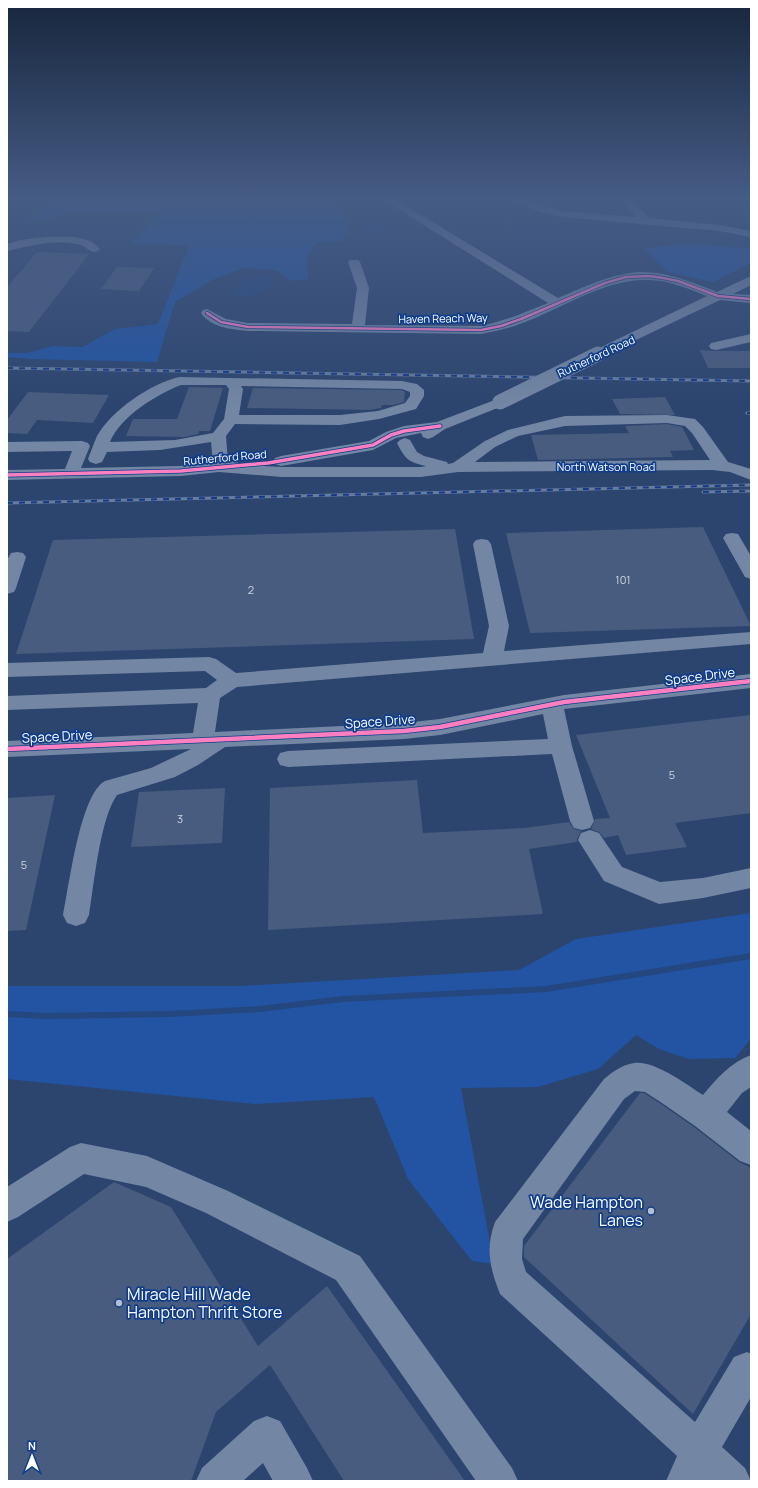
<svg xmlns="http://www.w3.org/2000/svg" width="758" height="1488" viewBox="0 0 758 1488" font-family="Manrope,sans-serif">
<rect width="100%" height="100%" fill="#2c456f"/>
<path fill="#2254a3" d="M58,198h278l13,28 -7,16h-24l-12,14 2,23 -16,2 -16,-11 -32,-2 -30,11 -39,23 -18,60 -127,-3 -23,-2v-4h20l26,-7 30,1 31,-18 44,-5 31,-78 -59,-3 32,-31h-87l-50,10z
M689,243l52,5 10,-1v16l-38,19 -46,-10 -24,-24z
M751,913v126l-16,19 -46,1 -28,-9 -25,-15 -38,34 -60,18 -77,1 33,176 -22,-3 -64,-82 -34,-82 -119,7 -248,-25v-93h233l279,-16 57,-31z"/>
<path fill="#25477f" d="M376,223l26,6 2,1 -35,5 -10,-2 4,-7z
M262,275l10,2 1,3c-3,13 -24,18 -36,18l-4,-3 1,-4c6,-9 17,-15 28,-16z"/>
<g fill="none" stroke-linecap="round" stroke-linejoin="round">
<path stroke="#25477f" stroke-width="6" d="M7,1014l40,2 123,-2 89,-5 84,-10 203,-10 205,-33"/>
</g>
<path fill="#475c7e" d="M37,252l52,2 -60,78 -22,-1v-44z
M117,267l37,1 -15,23 -38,-2z
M700,350l16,1h35v17h-43z
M189,387l34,1 -13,43h-11l-1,3 -13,3 -59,-1 7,-17h44z
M253,388l149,2 3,2 -1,10 -11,3h-11l-1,3 -12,2 -122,-2z
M28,392l52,2 29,1 -16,28 -56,-3 -10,14 -20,-1v-13z
M665,397l10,18 -55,-1 -8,-15z
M667,424l15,3 12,23 -24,1 3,6 -135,3 -7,-25 98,-2 -4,-7z
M703,527l48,99 -221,7 -24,-100z
M455,529l19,110 -458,15 37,-114z
M751,715v98l-76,10 12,24 -61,8 -8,-20 -14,3 -5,-6 -8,-3 4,-10 15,-1 -34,-83z
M417,780l6,53 101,-5 45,-6 5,7 7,2 -4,8v3l-48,7 14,65 -275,16 2,-142z
M225,788l-3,55 -91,4 8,-55z
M55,795l-29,135 -19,1v-133z
M640,1093h4l17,11 33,23 45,35 12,6v146l-58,100 -169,-157v-11z
M114,1182l57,25 87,139 69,-60 138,195h-121l-74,-116 -54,47 -25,69h-184v-222z"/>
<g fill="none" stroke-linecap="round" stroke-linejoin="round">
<path fill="#7386a4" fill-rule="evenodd" d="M381,198h12l165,100c22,-9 43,-20 67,-24 32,-7 63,7 92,18l34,-16v9l-18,9 18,1v8l-31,-3 -122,58 -5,-1 -2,-3 2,-3 114,-55c-19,-7 -38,-16 -58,-16 -42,-2 -85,27 -124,42 -14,6 -29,9 -44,12l-233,-3c-16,-2 -37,-3 -47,-18l2,-3 4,-1 19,10 22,4 104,1 5,-36 -9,-26 2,-2h8l2,2 9,26 -4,37 116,1c24,-5 45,-14 67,-23z
M511,198h14l21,9 16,4 74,6 -15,-19h10l18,20 70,7 32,6v6l-32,-6 -157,-14 -24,-6 -26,-11z
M53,237c16,0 37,-2 47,12l-2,2 -4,1c-5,-1 -8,-5 -13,-7 -24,-7 -51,1 -74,6v-7c15,-5 30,-7 46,-7z
M751,334v8l-35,8 -5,-1 -2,-3 2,-3z
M179,377l223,4 15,3 7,6v6l-8,13 -37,10 -39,6 -105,-1 -9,12 2,26 7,-1 7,4 40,2h139l5,-1c-18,-4 -21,-7 -29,-23l3,-3 5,-2 5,2 7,12 7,4 23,6 1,2 5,-1 32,-22 23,-11 57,-14 102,-1 28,4 8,8 25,35 23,7v11l-21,-8 -18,-2 -254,2 -37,5h-139l-63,-5 -38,4 -174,4v-10l58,-1 7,-18 -65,1v-10l75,-1 6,2 2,3 -9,22 100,-2 32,-3 -2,-21 -51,8 -53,2 -5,10 -6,2 -6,-2 -2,-3c3,-8 6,-16 9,-23 15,-26 53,-52 82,-59zM181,385h45l3,4 -5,30 -11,14 -38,7 -65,2c10,-25 47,-48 71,-57zM241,386l161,3 8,3v4l-5,7 -27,8 -38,4h-101l4,-26zM667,423l18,3 7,7 18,27 -235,2 20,-15 23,-11 47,-10z
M500,398l5,1 2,3 -2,3 -60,24 -12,8 -5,2 -5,-2 -2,-4 -25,5 -23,12 -92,16 -6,-2 -2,-3 2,-3 6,-2 88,-15 17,-9 18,-6 33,-4z
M732,533l6,1 13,22v23l-6,-2 -22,-39 3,-4z
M482,539l6,1 3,4 18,82 -5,25 247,-19v12l-514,43 -17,11 -5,34 189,-9 36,-4 124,-24 187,-21v14l-187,21 8,37 22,75 -4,7 -8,2 -8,-2 -4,-7 -18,-67 -264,13 -8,-2 -3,-6 3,-6 8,-2 260,-12 -5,-25 -103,21 -36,4 -179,8 -27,18 -23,12 -58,18c-17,24 -23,89 -28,120l-4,8 -9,3 -9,-3 -4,-8c6,-28 17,-121 42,-134l46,-13 40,-19 -184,8v-16l186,-8 5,-30 -191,7v-14l199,-8 11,-8 -12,-9 -198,6v-14l202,-6 7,2 20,14 247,-20 6,-27 -16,-82 3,-4z
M17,552l6,1 3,4 -10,31 -2,4 -7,2v-34l4,-7z
M590,830l9,3 23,34 38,15 43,-4 48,-10v20l-48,10 -44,6 -55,-23 -26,-41 3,-7z
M751,1055v32l-9,6 -15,19 24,19v34l-11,-4 -45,-35 -33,-23 -17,-11 -10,-1 -11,8 -101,140 -1,20 4,13 169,150 39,-65 13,-5 4,2v43l-29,50 23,21 6,13h-85l11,-25 -177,-162c-10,-26 -15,-45 -5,-72l109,-143c8,-7 18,-14 30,-16 20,-3 52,21 69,32 14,-17 27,-32 48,-40z
M81,1143l66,13 81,35 132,65 152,212 6,13h-42l-140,-201 -130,-67 -60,-26 -62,-13 -66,43 -11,5v-35l63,-40z
M267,1416l13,5 27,47 6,13h-40l-10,-18 -20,18h-47l6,-13 52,-47z"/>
<g stroke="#6b7c9b" stroke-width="3">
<path id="rail" d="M7,368l744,13
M747,413h4
M703,492l48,-1
M7,503l744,-18"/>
</g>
<use href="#rail" stroke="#103d8b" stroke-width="2" stroke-dasharray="6" stroke-linecap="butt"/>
<path stroke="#7386a4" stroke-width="15" d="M500,402l98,-48"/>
<g stroke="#103d8b" stroke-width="4">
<path id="cycleway-far2" d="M207,313l14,9 27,5 233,3 20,-4 20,-7 84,-36 21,-6 23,-1 14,2 15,3 40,15 33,3"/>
</g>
<g stroke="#103d8b" stroke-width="5">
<path id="cycleway-far1" d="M7,475l174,-4 87,-8 105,-18 18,-10 13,-4 36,-5"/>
</g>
<g stroke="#103d8b" stroke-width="6">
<path id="cycleway" d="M7,749l397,-18 36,-4 124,-25 187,-21"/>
</g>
<use href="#cycleway-far2" stroke="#ff80c0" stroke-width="2.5"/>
<use href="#cycleway-far1" stroke="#ff80c0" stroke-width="3.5"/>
<use href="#cycleway" stroke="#ff80c0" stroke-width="4.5"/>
</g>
<linearGradient id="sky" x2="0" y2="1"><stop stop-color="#18263d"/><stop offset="0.49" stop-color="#455c85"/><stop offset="1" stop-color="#455c85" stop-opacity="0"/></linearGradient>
<rect width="758" height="406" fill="url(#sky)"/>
<g fill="#b5becd" stroke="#103d8b" stroke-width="1.5">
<circle cx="651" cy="1211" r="4"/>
<circle cx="119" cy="1303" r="4"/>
</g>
<g text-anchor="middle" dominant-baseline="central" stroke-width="3.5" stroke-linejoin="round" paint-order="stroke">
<g font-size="11" fill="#fff" stroke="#103d8b">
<text transform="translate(443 318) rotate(-1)">Haven Reach Way</text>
<text transform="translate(596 356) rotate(-25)">Rutherford Road</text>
<text transform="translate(225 457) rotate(-5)">Rutherford Road</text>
<text x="606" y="466">North Watson Road</text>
</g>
<g font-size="11" fill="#d1d6df">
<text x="623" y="579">101</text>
<text x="251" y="589">2</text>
<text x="672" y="774">5</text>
<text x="180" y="818">3</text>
<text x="24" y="864">5</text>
</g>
<g font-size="13" fill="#fff" stroke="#103d8b">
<text transform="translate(700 676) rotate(-7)">Space Drive</text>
<text transform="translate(380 721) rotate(-4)">Space Drive</text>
<text transform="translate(57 736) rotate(-3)">Space Drive</text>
</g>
<g font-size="16" fill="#fff" stroke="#103d8b" text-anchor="end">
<text x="643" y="1202">Wade Hampton<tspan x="643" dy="18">Lanes</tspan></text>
<text x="127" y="1294" text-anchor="start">Miracle Hill Wade<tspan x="127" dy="18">Hampton Thrift Store</tspan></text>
</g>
</g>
<rect width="758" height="1488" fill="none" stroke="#ffffff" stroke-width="16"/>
<g transform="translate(32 1456)" stroke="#103d8b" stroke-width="3" paint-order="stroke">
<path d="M0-3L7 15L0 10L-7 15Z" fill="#ffffff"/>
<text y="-6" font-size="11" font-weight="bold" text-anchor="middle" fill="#ffffff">N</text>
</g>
</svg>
